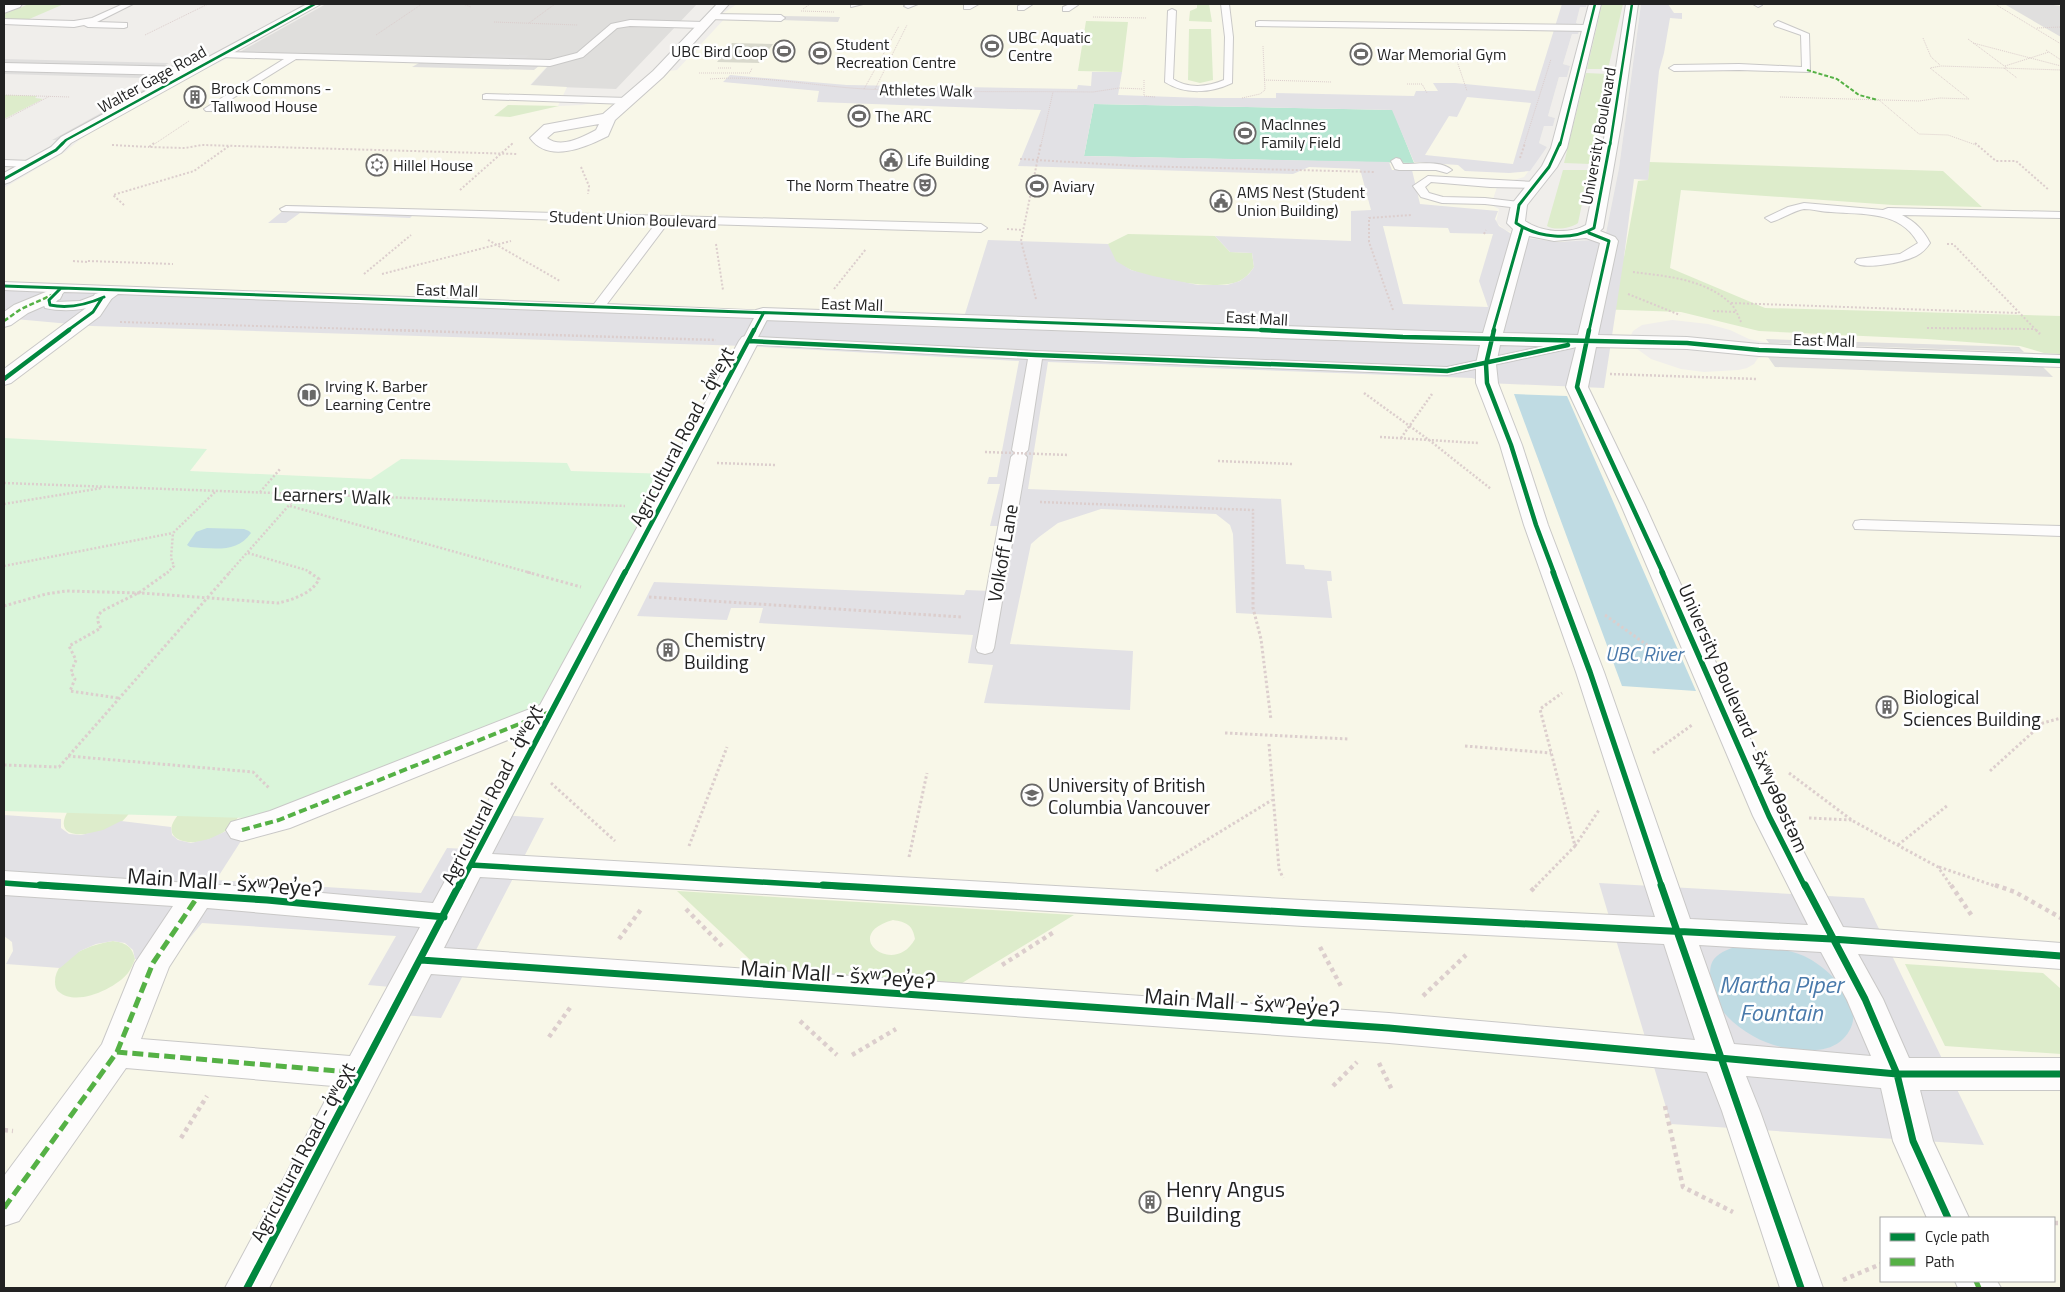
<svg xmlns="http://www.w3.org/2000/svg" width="2065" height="1292" viewBox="0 0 2065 1292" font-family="'Titillium Web',sans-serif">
<rect width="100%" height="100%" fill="#f0eeeb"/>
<path fill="#dfdedc" d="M326,4h371l-81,85 -86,-3 20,-22 -314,-10z"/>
<path fill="#f8f7e8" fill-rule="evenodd" d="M737,4h850l-1,3h-6l-4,16 5,2 -3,9h-6l-9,30 7,2 -3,11h-8l-11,39 7,2 -2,8h-9l-5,17 8,4 -23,30 -14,4h-11l-8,24 8,4 -3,13 9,8 23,8 42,4 23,-2 11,-4 2,-3 13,-65 22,-164h420v350l-292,-11 -20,-4 -19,-9 -22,-6 -36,-4 -30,5 -9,6 -3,6 3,9 18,13 30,10 23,3 34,-2 9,-2 7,-4 4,-6 6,-1 297,11v920h-2057v-1100l61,-36 18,-15 103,-58 50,-25 314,9 -20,22 37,2 -9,19 24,-1 43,-9 43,-25 9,-1 50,-54 -5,-2zM1881,1218h173v63h-173z"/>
<path fill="#d9d9cd" d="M732,43l41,1 -14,19 -42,-1z"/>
<path fill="#ddeccb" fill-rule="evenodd" d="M29,4h35l-37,16 -23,-1v-5z
M1197,4h12l3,18 -23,-1 1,-10 7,-3z
M1602,4h21l-15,65h-21z
M1086,21l42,1 -6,50 -44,-1z
M1189,29h22l2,51 -13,3 -12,-3z
M1586,73l22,1 -18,90 -26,-1z
M4,95l33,1 -2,2 8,1 -39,20z
M508,105l51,1 -49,11 -16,-1z
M1649,162l294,9 39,36 -89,-2 -212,-15 -11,78 95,40 296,8v38l-17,-1 -24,-7 -93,-7 -168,-8 -78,-19 -113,-4 56,-51 14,-76 10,-1z
M1563,170h26l-11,53c-7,5 -23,8 -31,3z
M1128,234l87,2 15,16 22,1 2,14c-4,6 -9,12 -17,15 -24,9 -103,-4 -122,-21 -5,-5 -6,-11 -7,-17z
M135,804c-5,9 -10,16 -18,21 -17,10 -70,20 -48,-16z
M184,809l57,3c-21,45 -100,36 -57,-3z
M677,891l397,24 -112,68 -200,-12zM893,920c13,2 20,5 22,19 -21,39 -76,-4 -22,-19z
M113,941c13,2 19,5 22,18 -2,5 -4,10 -7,14 -12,15 -51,34 -69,19 -3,-2 -4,-6 -4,-10 0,-26 38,-38 58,-41z
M1905,964l138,9 18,16v65l-116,-8z"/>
<path fill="#daf5da" d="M4,438l203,11 -17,22 181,8 30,-20 166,4 4,8 100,3 -127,234 -251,101 -46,9 -243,-7z"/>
<path fill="#b7e6d2" d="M1094,104l299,6 21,53 -330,-7z"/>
<path fill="#e0dfde" d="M2046,4l15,2v31l-55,-32z
M783,16l57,1 -2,5 -58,-2z
M473,54l56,1 -5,4 21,2 -11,9 -122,-3 7,-4 41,1z
M4,59l165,4 -28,15 -137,-4z
M157,82h14l-105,58h-14z
M1766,339l253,8 5,5 -255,-9z
M1768,357l275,10 10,10 -278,-10z"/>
<path fill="#e2e1e5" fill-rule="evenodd" d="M1562,4h25l-1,3h-6l-4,16 5,2 -1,4 -2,5h-6l-9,30 7,2 -3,11h-8l-11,39 7,2 -2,8h-9l-5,17 8,4 -17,24 -21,2 -44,-2 -7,-6 -44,-3 -22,-52 -298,-6 -10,52 305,6 3,8h20l8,34 78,7 -3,8 4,7 11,7 18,5 30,4 35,-2 11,-4 2,-3 13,-65 22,-164h27l6,9h8v6l-12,-1 -6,35 -5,18 -11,109 -14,-1 -10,78 -20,131 -117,-5 -15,-5 -28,-1 -396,-15 -20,127 253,10 5,65 18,1 1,4 26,2 1,10h-5l5,37 -96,-5 -3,-79 -3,-9 -14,-11 -115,-5 -43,14 -19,14 -8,7 -21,100 123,7 -3,59 -146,-7 9,-38 -25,-2 5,-28 -214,-12 4,-15h-32l-4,12 -90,-4 17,-34 310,13 2,-5 24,1 12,-65h-12l10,-42h-13l2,-7h8l22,-116 -273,-15 -654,-20 -88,-8v-32l810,30 151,-2 23,-74 120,4 8,17 15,9 22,6 45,9h29l13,-4 9,-7 5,-7 -2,-14 -22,-1 -15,-16 136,5v-30l20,-1 -11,-41 -51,-2 -16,7 -275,-8 23,-56 -224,-8 2,-11 -96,-9 7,-7 117,10 230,4 1,-4 13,1 1,-14h30l-4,23 84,3h74v-5l138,3 2,-5h22l-5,-8h22l80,8zM1467,97l64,6 -18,61 -88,-9 24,-39 8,1zM1383,226l65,2 2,5 43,1 -14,47 9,26 -85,-3z
M290,205l57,2 71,3 -8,8 -110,-5 -14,10h-18z
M487,814l57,4 -103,200 -65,-5 15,-26 -23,-2 28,-49 -194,-13 -35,42 -32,-6 -2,-9 -8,-7 -12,-2 -17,3 -16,7 -20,17 -54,-4 7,-13 -1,-9 -8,-6v-121l57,4v9l8,6 12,1 22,-5 18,-9 50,6 1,8 6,5 13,3 18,-4 26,-12 6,14 -25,39 205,13 26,-45 20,1z
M1599,883l265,15 120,247 -313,-21z"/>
<path fill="#bfdbe3" d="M1514,394l53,2 129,295 -74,-5z
M207,528l37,1 5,2 2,2c-14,21 -39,15 -61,14l-3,-2 9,-13z
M1740,945c23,2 43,2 64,11 27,13 69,53 39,83 -7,7 -18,11 -28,11 -21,1 -43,-3 -62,-14 -12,-7 -24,-16 -32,-27 -8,-10 -16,-39 -7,-50 7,-8 16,-10 26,-14z"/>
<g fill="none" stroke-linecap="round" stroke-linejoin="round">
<g stroke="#c9c8c7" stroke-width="2">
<path id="lane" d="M123,4h10l-36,18 30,1v4l-3,1 -36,-1 -4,-2 -10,2 -70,-3v-5l70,2 18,-3z
M851,4h12l-12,3z
M907,4h11l-10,4 -4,-2z
M968,4h11l-9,5h-6v-4z
M1023,4h10l-9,6h-6v-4z
M1070,4l8,1 -9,6h-6v-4z
M1221,4h8l4,33 -1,46c-21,10 -47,12 -67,-1l3,-71 4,-2 4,2 -3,68c15,10 35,8 51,1l1,-43z
M1753,4h8l1,1 -4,2z
M711,14l70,1 4,3 -4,3 -73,-2 -1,-2z
M630,20l74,2 4,3 -4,3 -74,-2 -13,2 -34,29 -33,9 -254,-7 -84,52h-6l-2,-2 80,-50 -64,-2 -1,-2 4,-3 327,8 27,-7 34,-29z
M1259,21l330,4 4,3 -4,3 -333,-5v-4z
M1778,21l31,13 1,38 -71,-2 -65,1 -5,-3 5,-3 65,-1 63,3 -1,-32 -26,-9 -1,-2z
M486,94l142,4 5,3 -5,3 -145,-5v-4z
M1396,158l4,1 3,5c15,0 38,-4 49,6l-5,3 -11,-3h-37l-4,-1 -4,-8z
M4,160l27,1 5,3 -5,3 -27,-1z
M1428,176l106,6 6,3 -6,3 -44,-1 -59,-5 -6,5 4,6 14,4 42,1 34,4 6,3 -6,3 -34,-4 -43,-1 -21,-6 -8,-11z
M1804,203l79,7 5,-2 173,4v6l-159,-3c13,7 21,14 28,28 -4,6 -8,10 -14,13 -12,6 -53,15 -61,6l2,-3 43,-5 18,-11c-18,-33 -55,-28 -87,-31 -9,0 -18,-3 -27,-3 -11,2 -22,10 -33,13l-6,-4 23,-11z
M286,206l695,18 6,4 -6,4 -313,-9 -61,81 161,7 2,3 -12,23 278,14 411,16 139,-30 7,4 -7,4 -139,30 -405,-16 -14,91 -4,4 3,3 -33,191 -2,4 -7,2 -7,-2 -2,-4 35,-191 4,-4 -3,-3 16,-91 -284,-15 -2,-3 12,-23 -636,-24c-19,16 -50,19 -73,14l-3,-8 8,-8 -46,-2v-8l590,22 62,-81 -374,-12 -2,-2zM64,292l37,1 -21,8 -24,1z
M1861,520l200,6v10l-206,-7 -2,-4 2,-4z"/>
</g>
<g stroke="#c9c8c7" stroke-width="2">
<path id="street" d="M6,4h16l-2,3 -16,6v-8z
M307,4h14l-250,139 -10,10 -51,29 -6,2v-11l47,-26 10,-10 114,-62 -171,-4v-8l186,4z
M717,4h12l-66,73 -48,43 -7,16c-22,11 -59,28 -78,2l14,-13 59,-11 50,-43zM599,124l-3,6c-13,7 -35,19 -49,8l7,-6z
M1589,4h12l-34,144 -10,19 -30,38 -2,16c16,11 43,14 61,4l22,-106 18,-115h12l-16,115 -19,109 -3,3 15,6 3,4 -20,94 89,2 72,7 302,11v12l-302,-11 -72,-7 -91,-2 -8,40 57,118 140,311 58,111 218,16v26l-203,-15 25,45 26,59h152v32h-141l13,51 36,77h-42l-34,-77 -12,-53 -135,-12 14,35 63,177h-43l-58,-177 -15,-39 -318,-29 -958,-69 -162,314h-44l108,-202 -207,-18 -107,153 -15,5v-50l98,-132 33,-81 38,-57 -169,-11v-24l263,17 166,15 92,-170 -235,95 -48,13 -11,-3 -5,-8 5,-8 39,-11 270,-106 199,-364 3,-4 7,-2 7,2 3,4 -267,513 811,46 352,17 -79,-245 -52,-147 -24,-80 -24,-62v-19l4,-19 -717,-25 -7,-2 -3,-4 3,-4 7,-2 720,25 30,-104 -6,-6 4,-18 31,-39 9,-18zM1529,236l25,5 32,-3 14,5 -22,92 -75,-2zM1500,345l76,2 -10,40 55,118 132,311 55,109 -118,-6 -86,-247 -56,-147 -26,-80 -24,-62 -2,-19zM480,877l823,49 361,18 31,96 -306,-27 -945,-65zM207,908l213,19 -70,129 -209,-17 28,-72zM1699,945l122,7 26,48 24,56 -137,-12z
M53,289l7,2 2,4 -2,4 -32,14 -17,12 -7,2v-15l10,-7z
M102,292l7,2 3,4 -12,18 -89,67 -7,2v-16l82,-61 9,-14z
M1955,1281h42l4,7h-43z"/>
</g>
<path stroke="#dccecd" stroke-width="1" stroke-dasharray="1 1" stroke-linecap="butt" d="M463,4l8,3
M1995,4l66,40
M803,9l7,-5
M801,11l33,1
M1093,17l54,1
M494,22l84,3
M529,23l26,-19
M2037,28l24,-1
M145,35l63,-31
M376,35l46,-31
M1923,38l8,19 9,8
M1968,39l39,29
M1973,43l88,23
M1453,49l14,42
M2046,50l15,10
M2005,66l44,-14
M718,68h13
M2004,68l13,10
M699,73h51l2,-5
M710,79c53,-4 103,7 155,10 76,4 152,2 228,3l26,-4 24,1
M1144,80v16l11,1
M1264,80l67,2
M1407,84h15l5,9
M864,89l35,-63
M875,89l32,-64
M4,95l66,2
M1780,97l139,4 21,-3 29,1 -39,-31 11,-2 120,4
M1242,98l18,-4 5,-4 -2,-44
M1879,100l40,34 29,1 28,10
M4,120l46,-24
M153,145l36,-24
M511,145l2,-2
M1041,145l12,-53
M1524,145l27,-86"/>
<path stroke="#dccecd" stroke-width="2" stroke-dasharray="2 2" stroke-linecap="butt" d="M154,143l-5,4 36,1 17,-3 315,9
M1975,143l21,18h20l33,29
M112,145l37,2
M1520,158l5,-15
M1020,159l117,7 238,6
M581,167l8,19 -1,8
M460,190l53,-47
M124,205l-11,-10 81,-24 35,-25
M1007,229l16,1
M1484,234l2,-4
M488,240l72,41
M716,244l7,46
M1947,244h6l84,87
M73,261l14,1
M88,261l85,3
M1633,272c32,4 71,7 96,30 6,5 9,13 12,20
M364,274l47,-39
M382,274l129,-33
M834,289l32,-40
M1628,294l52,21
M1036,299l-15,-58 20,-98
M1731,303l287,10
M1393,310l-24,-68v-24l42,-3
M1713,311l22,1
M120,322l309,9
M1927,328l108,1"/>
<path stroke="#dccecd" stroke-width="2.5" stroke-dasharray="2 2" stroke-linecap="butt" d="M388,330l328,10
M2036,330l4,4
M1610,374l147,5
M1364,393l65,47 62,49
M1380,437l98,6
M1401,438l31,-44
M1218,461l75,3
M717,463l58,2
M4,483l621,23
M260,492l21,-24
M1040,502l213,8v63
M4,504l98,-16
M290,506l241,67
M248,553l58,17 5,3
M4,566l169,-33
M167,573l7,-7 -3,-8 2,-25 43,-42
M229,573l70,-79"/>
<path stroke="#dccecd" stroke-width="3" stroke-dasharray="2.5 2.5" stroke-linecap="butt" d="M527,572l54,15
M1253,572v36l8,31 10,81
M649,597l313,20
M4,606l42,-12 20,-3 75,2 137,10c14,-3 35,-10 41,-24l-10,-7
M1605,615l56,40
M118,698l-48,-7 5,-12 -4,-7 5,-12 -7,-14 32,-18c-4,-7 -5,-11 1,-17l38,-19 28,-20
M1269,744l10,125 4,9
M1465,746l86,7
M1653,753l39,-28
M68,756l185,16 17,17
M4,765l55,2 171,-195
M1990,771l53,-48 18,-5
M1789,773l64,48 85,46 14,20
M551,783l64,58
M1809,818l43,2
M1898,845l50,-40
M689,846l38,-99
M1575,846l24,-36
M909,857l18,-84
M1939,867l59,20
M1156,871l116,-71
M1535,887l40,-41 -35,-137 22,-16"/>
<path stroke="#dccecd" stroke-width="4.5" stroke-dasharray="4 4" stroke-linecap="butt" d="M1951,885l21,31
M1995,885l20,7 46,26
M1531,891l6,-6
M686,909l36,37
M619,939l23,-31
M1320,947l22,41
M1002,965l52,-33
M1423,996l43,-41
M800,1021l37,34
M549,1037l23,-32
M852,1055l44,-26
M1379,1063l13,27
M1333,1086l24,-24
M1665,1106l18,81 50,25
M4,1130l9,1
M181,1138l26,-42
M2054,1223h7
M1843,1280l38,-16"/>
<use href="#lane" fill="#fdfcfc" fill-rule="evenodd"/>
<use href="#street" fill="#fdfcfc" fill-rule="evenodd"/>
<path stroke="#dccecd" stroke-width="2.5" stroke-dasharray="2 2" stroke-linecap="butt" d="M985,452l84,3"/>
<path stroke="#dccecd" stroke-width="3" stroke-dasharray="2.5 2.5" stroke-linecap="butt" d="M1225,733l123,6"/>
<path stroke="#55b145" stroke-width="2" stroke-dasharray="4 2" stroke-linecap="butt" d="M1807,70l30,9 22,16 19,5"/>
<path stroke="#55b145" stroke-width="2.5" stroke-dasharray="5 2.5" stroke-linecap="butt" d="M4,321l17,-12 31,-14"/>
<path stroke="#55b145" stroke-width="4" stroke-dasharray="8 4" stroke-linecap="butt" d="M242,830l37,-10 273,-109"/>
<path stroke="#55b145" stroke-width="5" stroke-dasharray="11 5" stroke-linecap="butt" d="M117,1052l36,-89 45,-67
M4,1208l113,-156 243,21
M1976,1281l3,7"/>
<g stroke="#fff" stroke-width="4">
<path id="cycleway-far4" d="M61,145l5,-5 249,-136
M1560,145l35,-141
M1610,145l22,-141"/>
</g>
<g stroke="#fff" stroke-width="5">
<path id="cycleway-far3" d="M1560,143l-11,24 -30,38 -3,18c22,15 55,18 78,5l16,-85
M4,179l52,-29 7,-7
M1589,233l20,8 -20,90
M4,286l1283,45
M61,288l-12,12 1,5c19,4 36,0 54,-8
M67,331l26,-19 9,-14
M754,331l9,-17
M1493,331l29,-102"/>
</g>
<g stroke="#fff" stroke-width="7">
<path id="cycleway-far2" d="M1261,330l142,7 284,6 72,7 302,11
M1494,330l-8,34 1,19 24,62 25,80 18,48
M1589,330l-12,57 86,186
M749,341l287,14 411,16 121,-26
M4,379l65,-49
M625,573l129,-243"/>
</g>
<g stroke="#fff" stroke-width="9">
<path id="cycleway-far1" d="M1553,572l37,100 72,215
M1662,572l107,244 36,71
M471,865l374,22
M4,883l55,4
M459,887l166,-315"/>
</g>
<g stroke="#fff" stroke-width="10">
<path id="cycleway" d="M40,885l227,15 177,17
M823,885l480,28 529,26 229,17
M1661,885l140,403
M1805,885l60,114 32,75 16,67 35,77
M421,960l968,68 508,46h164
M247,1288l212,-403"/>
</g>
<use href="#cycleway-far4" stroke="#00873e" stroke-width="2.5"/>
<use href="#cycleway-far3" stroke="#00873e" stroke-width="3"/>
<use href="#cycleway-far2" stroke="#00873e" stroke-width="4.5"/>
<use href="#cycleway-far1" stroke="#00873e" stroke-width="5.5"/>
<use href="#cycleway" stroke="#00873e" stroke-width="7"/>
</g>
<defs>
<g id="stadium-ring" transform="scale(1.125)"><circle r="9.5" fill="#fff" stroke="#6a6968" stroke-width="1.5"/><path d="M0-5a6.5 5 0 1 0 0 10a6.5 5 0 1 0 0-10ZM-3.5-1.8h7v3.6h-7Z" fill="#6a6968"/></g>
<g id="building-ring" transform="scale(1.125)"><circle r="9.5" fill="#fff" stroke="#6a6968" stroke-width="1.5"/><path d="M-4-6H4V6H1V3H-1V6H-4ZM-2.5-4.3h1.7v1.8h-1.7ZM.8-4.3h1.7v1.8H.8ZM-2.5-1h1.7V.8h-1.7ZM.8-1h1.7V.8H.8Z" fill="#6a6968"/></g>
<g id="civic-ring" transform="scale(1.125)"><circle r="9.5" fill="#fff" stroke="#6a6968" stroke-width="1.5"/><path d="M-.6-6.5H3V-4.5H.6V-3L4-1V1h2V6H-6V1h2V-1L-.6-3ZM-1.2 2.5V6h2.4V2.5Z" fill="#6a6968"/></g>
<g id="synagogue-ring" transform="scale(1.125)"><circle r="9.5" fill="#fff" stroke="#6a6968" stroke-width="1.5"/><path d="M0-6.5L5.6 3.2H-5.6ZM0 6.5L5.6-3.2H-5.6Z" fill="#6a6968"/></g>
<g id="theatre-ring" transform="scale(1.125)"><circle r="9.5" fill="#fff" stroke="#6a6968" stroke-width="1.5"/><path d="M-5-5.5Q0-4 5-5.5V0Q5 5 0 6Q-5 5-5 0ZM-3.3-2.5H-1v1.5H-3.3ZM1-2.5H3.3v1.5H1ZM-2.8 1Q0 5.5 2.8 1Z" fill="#6a6968"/></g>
<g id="library-ring" transform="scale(1.125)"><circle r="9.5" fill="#fff" stroke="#6a6968" stroke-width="1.5"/><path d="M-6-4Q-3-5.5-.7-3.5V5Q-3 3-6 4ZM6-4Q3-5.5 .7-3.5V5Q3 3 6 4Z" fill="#6a6968"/></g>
<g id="university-ring" transform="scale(1.125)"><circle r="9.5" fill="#fff" stroke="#6a6968" stroke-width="1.5"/><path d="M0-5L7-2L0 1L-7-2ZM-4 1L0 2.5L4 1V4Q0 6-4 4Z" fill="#6a6968"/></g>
</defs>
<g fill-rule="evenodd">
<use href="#stadium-ring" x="992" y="46"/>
<use href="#stadium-ring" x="784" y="51"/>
<use href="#stadium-ring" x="820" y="53"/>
<use href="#stadium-ring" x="1361" y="54"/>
<use href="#building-ring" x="195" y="97"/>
<use href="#stadium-ring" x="859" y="116"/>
<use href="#stadium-ring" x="1245" y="133"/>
<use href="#civic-ring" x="891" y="160"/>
<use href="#synagogue-ring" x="377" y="165"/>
<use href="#theatre-ring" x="925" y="185"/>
<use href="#stadium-ring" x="1037" y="186"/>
<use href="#civic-ring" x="1221" y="201"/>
<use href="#library-ring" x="309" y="395"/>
<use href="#building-ring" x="668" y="650"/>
<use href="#building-ring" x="1887" y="707"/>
<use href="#university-ring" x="1032" y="795"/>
<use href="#building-ring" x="1150" y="1202"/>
</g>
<g text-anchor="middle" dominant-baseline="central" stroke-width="5" stroke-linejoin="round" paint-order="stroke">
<g font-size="16" fill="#222" stroke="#fff" text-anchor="start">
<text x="1008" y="37">UBC Aquatic<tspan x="1008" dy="18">Centre</tspan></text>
<text x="836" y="44">Student<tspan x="836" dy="18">Recreation Centre</tspan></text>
<text x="768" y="51" text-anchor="end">UBC Bird Coop</text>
<text x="1377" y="54">War Memorial Gym</text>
<text x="211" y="88">Brock Commons -<tspan x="211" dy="18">Tallwood House</tspan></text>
<text x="875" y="116">The ARC</text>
<text x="1261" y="124">MacInnes<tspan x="1261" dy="18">Family Field</tspan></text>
<text x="907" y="160">Life Building</text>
<text x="393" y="165">Hillel House</text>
<text x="909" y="185" text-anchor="end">The Norm Theatre</text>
<text x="1053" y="186">Aviary</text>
<text x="1237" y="192">AMS Nest (Student<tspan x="1237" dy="18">Union Building)</tspan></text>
<text x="325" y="386">Irving K. Barber<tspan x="325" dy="18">Learning Centre</tspan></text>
</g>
<g font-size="16" fill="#222" stroke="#fff">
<text transform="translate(152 79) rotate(-29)">Walter Gage Road</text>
<text transform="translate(926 90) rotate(1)">Athletes Walk</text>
<text transform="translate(1598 136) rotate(-80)">University Boulevard</text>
<text transform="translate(633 219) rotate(2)">Student Union Boulevard</text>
<text transform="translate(447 290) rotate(2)">East Mall</text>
<text transform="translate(852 304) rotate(2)">East Mall</text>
<text transform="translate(1257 318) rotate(3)">East Mall</text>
<text transform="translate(1824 340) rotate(2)">East Mall</text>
</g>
<g font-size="19" fill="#222" stroke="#fff">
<text transform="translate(681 436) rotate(-62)">Agricultural Road - q̓ʷeχt</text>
<text transform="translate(332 495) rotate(2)">Learners' Walk</text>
<text transform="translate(1002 553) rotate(-80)">Volkoff Lane</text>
<text transform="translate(1744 718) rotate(66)">University Boulevard - šxʷyəθəstəm</text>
<text transform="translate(491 794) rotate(-63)">Agricultural Road - q̓ʷeχt</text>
<text transform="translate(302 1152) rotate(-62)">Agricultural Road - q̓ʷeχt</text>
</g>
<g font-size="19" fill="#222" stroke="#fff" text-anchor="start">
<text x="684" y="639">Chemistry<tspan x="684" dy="22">Building</tspan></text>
<text x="1903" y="696">Biological<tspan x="1903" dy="22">Sciences Building</tspan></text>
<text x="1048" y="784">University of British<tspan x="1048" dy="22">Columbia Vancouver</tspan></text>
</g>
<g font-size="20" font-style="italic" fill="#4a7aab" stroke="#fff">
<text x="1644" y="653">UBC River</text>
</g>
<g font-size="22" fill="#222" stroke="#fff">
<text transform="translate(225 882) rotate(4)">Main Mall - šxʷʔey̓eʔ</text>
<text transform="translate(838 974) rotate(4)">Main Mall - šxʷʔey̓eʔ</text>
<text transform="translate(1242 1002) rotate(4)">Main Mall - šxʷʔey̓eʔ</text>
</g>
<g font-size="22" fill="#222" stroke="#fff" text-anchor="start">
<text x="1166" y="1189">Henry Angus<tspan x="1166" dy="25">Building</tspan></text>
</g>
<g font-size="24" font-style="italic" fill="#4a7aab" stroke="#fff">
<text x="1781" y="984">Martha Piper<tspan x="1781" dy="28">Fountain</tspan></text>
</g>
</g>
<rect width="2065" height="1292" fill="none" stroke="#222222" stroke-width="10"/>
<rect x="1880" y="1217" width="175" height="65" fill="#ffffff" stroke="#a7a7a7"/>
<rect x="1890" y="1233" width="25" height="8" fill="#00873e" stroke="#a7a7a7"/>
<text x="1925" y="1242" font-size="15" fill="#222222">Cycle path</text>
<rect x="1890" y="1258" width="25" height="8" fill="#55b145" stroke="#a7a7a7"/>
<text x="1925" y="1267" font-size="15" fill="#222222">Path</text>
</svg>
